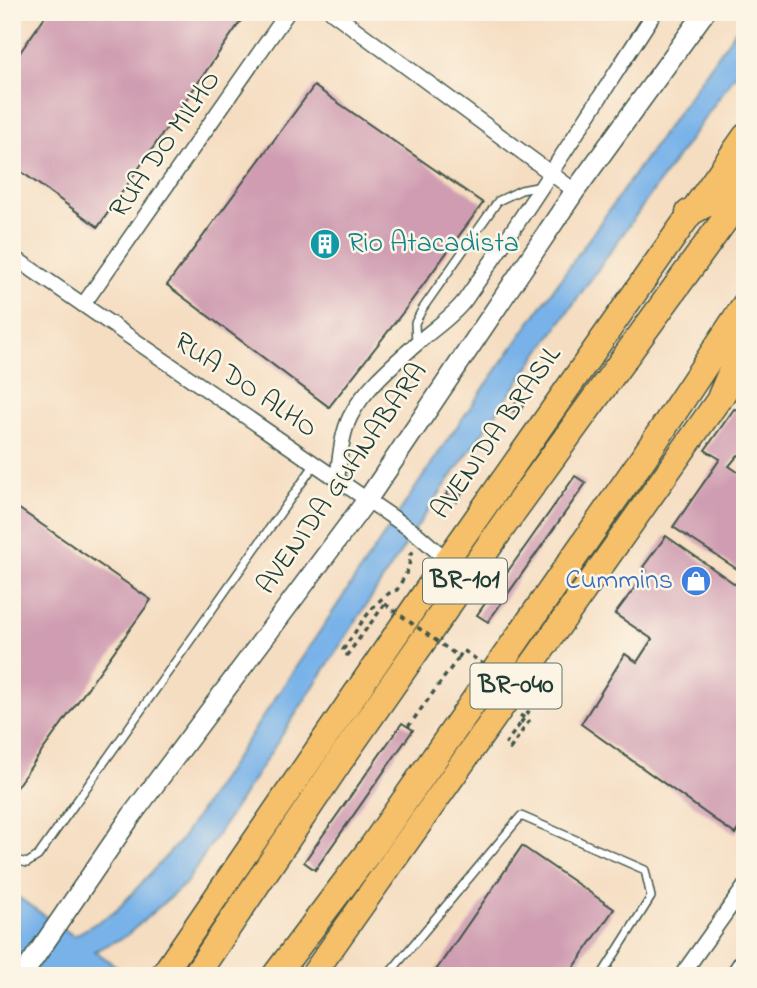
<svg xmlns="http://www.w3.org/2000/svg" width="757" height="988" viewBox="0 0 757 988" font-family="'Indie Flower',sans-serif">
<rect width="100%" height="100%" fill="#fcf5e5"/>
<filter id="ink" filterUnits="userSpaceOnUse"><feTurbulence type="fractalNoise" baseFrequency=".0143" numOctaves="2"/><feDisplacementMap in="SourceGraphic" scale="14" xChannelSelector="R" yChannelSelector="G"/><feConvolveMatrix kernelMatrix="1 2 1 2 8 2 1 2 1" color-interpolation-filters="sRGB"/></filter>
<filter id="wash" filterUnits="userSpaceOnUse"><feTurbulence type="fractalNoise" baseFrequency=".00686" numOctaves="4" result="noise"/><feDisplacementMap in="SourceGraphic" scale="28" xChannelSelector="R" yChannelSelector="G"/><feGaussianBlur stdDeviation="1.57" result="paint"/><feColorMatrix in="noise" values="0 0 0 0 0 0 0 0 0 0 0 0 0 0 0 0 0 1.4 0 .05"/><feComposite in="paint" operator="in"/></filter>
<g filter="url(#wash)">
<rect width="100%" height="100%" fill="#f5ddc1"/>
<path fill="#78b2e9" stroke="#4c788e" stroke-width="2" d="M745,17v44l-315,446 -244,376 -60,53 -31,15 35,25h-110l-8,-5v-78l62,43 42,-25 64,-70 268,-402z"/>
<g id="blocks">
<path fill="#cf9cb1" d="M48,12h199l-149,215 -86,-62v-101z
M314,86l169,117 -79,108 -75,96 -162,-122z
M518,398l7,4 -6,11 -7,-3z
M734,409l11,2v49l-7,-5 -9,11 16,11 -2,96 -70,-46 47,-68 -15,-9z
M575,476l11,7 -98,139 -11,-7z
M453,484l11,5 -7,13 -11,-7z
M12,504l139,96 -139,193z
M666,536l79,55v228l-10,15 -154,-110 44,-70 12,8 15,-23 -37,-25 32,-43 -4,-4z
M402,723l11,7 -98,140 -11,-8z
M522,846l92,63 -46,67h-136z"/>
</g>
</g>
<g filter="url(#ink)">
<use href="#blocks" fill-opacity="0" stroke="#3f5549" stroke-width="2"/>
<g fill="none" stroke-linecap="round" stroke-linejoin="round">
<g stroke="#3f5549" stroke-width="10">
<path id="service" d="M416,344l-1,-21 8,-15 75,-107 23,-11 21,-4
M12,859l15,4 11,-7 277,-392
M387,976l134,-160 124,54 6,27 -50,79"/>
</g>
<g stroke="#3f5549" stroke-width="17">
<path id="minor" d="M332,12l243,179
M12,256l405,278 30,26
M83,305l205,-293
M337,479c3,-20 4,-43 13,-62 15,-30 47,-56 72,-78 14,-12 32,-24 43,-39 66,-94 127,-191 190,-288
M681,976l64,-90
M732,976l13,-20"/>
</g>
<g stroke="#3f5549" stroke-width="22">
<path id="tertiary" d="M22,976l110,-161 235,-315 208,-309 130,-179"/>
</g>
<g stroke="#3f5549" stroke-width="27">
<path id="trunk" d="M162,976l285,-416 298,-424
M312,976l422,-598"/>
</g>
<g stroke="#3f5549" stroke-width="29">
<path id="motorway" d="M689,213l29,-16 27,-35
M721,396l24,-56
M195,976l148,-220 171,-246 231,-318
M275,976l98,-130 273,-392 99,-149"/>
</g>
<path stroke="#3f5549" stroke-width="3.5" stroke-dasharray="5 5" stroke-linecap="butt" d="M385,604l-38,51 -4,-5c12,-17 34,-56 54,-60l12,-22 1,-13 5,-5
M520,715l9,6 -19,28 -4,-6 14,-19
M408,727l51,-70"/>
<use href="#service" stroke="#fff" stroke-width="7"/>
<use href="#minor" stroke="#fff" stroke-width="14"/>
<use href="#tertiary" stroke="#fff" stroke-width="19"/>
<use href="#trunk" stroke="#f6c06b" stroke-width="24"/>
<use href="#motorway" stroke="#f6c06b" stroke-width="26"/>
<path stroke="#3f5549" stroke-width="3.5" stroke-dasharray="5 5" stroke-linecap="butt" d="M385,604l74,53 4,-7 73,51 -16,23"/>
</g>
</g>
<defs>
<g id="building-disc" transform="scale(1.575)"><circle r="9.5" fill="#0f9aa8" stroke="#fcf5e5"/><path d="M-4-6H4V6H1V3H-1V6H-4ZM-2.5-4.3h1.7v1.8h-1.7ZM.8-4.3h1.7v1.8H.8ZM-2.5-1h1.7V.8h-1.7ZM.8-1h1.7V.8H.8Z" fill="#fff"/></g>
<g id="shop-disc" transform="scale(1.575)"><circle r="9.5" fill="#3f7fe0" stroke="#fcf5e5"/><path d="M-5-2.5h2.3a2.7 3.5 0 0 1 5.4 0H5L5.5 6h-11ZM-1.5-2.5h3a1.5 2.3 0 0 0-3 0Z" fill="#fff"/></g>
</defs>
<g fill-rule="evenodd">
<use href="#building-disc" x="325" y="244"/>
<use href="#shop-disc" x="696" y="581"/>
</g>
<g text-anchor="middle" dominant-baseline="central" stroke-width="5" stroke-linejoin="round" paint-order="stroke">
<g fill="#fcf5e5" stroke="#617469" stroke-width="2">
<rect x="423" y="558.5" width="84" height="45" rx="5"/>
<rect x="470.5" y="663.5" width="91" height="45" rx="5"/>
</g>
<g font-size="26" font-weight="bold" fill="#1f3d34">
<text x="465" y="581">BR-101</text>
<text x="516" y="686">BR-040</text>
</g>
<g font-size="28" fill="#1f3d34" stroke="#fcf5e5">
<text transform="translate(166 145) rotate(-55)">RUA DO MILHO</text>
<text transform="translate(245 386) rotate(34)">RUA DO ALHO</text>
<text transform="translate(497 433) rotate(-55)">AVENIDA BRASIL</text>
<text transform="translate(343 479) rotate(-55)">AVENIDA GUANABARA</text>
</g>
<g font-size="28" fill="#0d838f" stroke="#fcf5e5" text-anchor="start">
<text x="348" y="244">Rio Atacadista</text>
</g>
<g font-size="28" fill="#366cbe" stroke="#fcf5e5" text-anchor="end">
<text x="673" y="581">Cummins</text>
</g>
</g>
<rect width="757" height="988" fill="none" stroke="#fcf5e5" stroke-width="42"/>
</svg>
